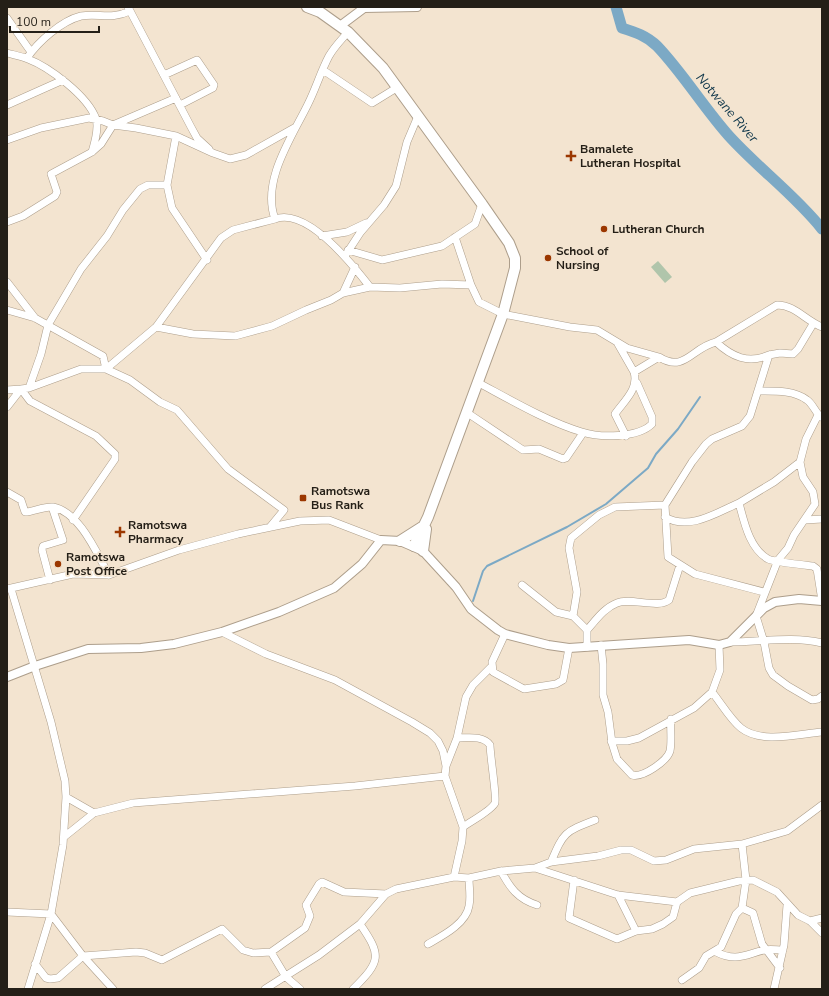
<svg xmlns="http://www.w3.org/2000/svg" width="829" height="996" viewBox="0 0 829 996" font-family="'Nunito Sans',sans-serif">
<rect width="100%" height="100%" fill="#f3e4d0"/>
<path fill="#b0c5ab" d="M658,261l14,16 -7,6 -14,-16z"/>
<g fill="none" stroke-linecap="round" stroke-linejoin="round">
<path stroke="#7ca9c5" stroke-width="2" d="M473,601l10,-30 4,-5 80,-39 39,-23 42,-36 8,-14 22,-25 22,-32"/>
<path stroke="#7ca9c5" stroke-width="11" d="M616,7l6,21c13,4 25,8 35,18 25,26 47,62 72,90 30,33 66,59 93,93"/>
<g stroke="#ad9e8b" stroke-width="8">
<path id="minor" d="M128,7l63,120 6,11 12,11
M7,18l24,34
M7,53c7,2 14,3 21,6 21,8 60,37 68,60 3,9 -1,23 -4,33
M27,58c11,-16 34,-37 54,-42 18,-3 30,4 49,-5
M323,70l49,33 26,-16
M164,75l33,-15 17,25 -1,3 -33,17
M7,105l56,-25
M176,136l-9,49 5,23 35,52
M7,140l34,-12 48,-10 14,3 10,4 23,3 40,8 37,17 17,6 16,-4 48,-27
M275,219c32,-12 78,46 95,68
M7,222l16,-6 32,-20 2,-4 -6,-18 41,-22 9,-8 12,-19 63,-27
M322,236l25,-4 19,-9
M455,237l16,48 8,17 24,12 67,13 27,3 30,18 32,9
M348,250l34,10 60,-14 33,-22 7,-20
M345,256l15,-23 24,-28 12,-19 11,-44 11,-26
M7,282l28,36
M343,293l12,-26
M7,310l28,8 68,38 3,13 24,11 30,22 17,8 51,59 56,41 -14,17
M156,327l37,7 42,2 37,-10 34,-16 25,-10 12,-7 27,-6 30,1 42,-4 29,1
M716,342c16,15 32,22 53,13
M618,344l16,28
M477,382c32,17 71,40 105,50 18,6 56,6 70,-8v-7l-15,-34
M29,388l12,-34 7,-29 33,-56 26,-33 16,-26 17,-21 8,-4h19
M7,390l14,-1 9,12 66,35 19,18v5l-42,61
M759,391c15,0 35,-1 48,9 6,4 8,12 14,17
M7,407l14,-18 8,-1 52,-19h25l50,-42 65,-89 12,-8 42,-11c-14,-38 17,-82 33,-115 8,-16 13,-33 21,-48 5,-9 13,-17 19,-24
M466,412l57,38 16,-1 24,10 3,-1 17,-25
M626,436l-11,-22c9,-13 24,-25 19,-42l25,-15c26,16 32,-9 57,-15l61,-37c18,0 29,16 45,22
M800,462l3,15 10,15 2,12 -21,31 -6,13 -10,12 -22,56 8,26 5,26 4,7 15,11 24,14 6,-1 4,-3
M7,492l14,8 4,12c8,0 19,-6 28,-5 27,5 44,47 56,68
M739,503l35,-21 26,-20 6,-23 12,-24
M665,517c24,14 51,-4 74,-14 5,18 10,45 29,56 6,3 36,6 45,7l4,3 5,32
M805,520l17,-1
M50,580l-8,-30 1,-4 20,-6 -11,-33
M522,585l34,27 17,4
M7,589l66,-15 36,1 70,-25 59,-16 62,-13 29,-1 52,20
M11,589l40,133 14,59 1,16 -3,48 -12,69 -23,75
M764,592l-69,-18 -27,-17 -3,-52 27,-43 14,-18 6,-5 30,-13 8,-10 19,-61 11,-2 13,1 5,-5 15,-25
M587,630l-14,-14 4,-24 -8,-44 2,-10 28,-23 16,-8 50,-2
M222,632l44,22 69,26 77,42 18,11 8,8 5,10 3,15
M505,634l-13,28 1,10 31,17 32,-5 7,-4 6,-32
M730,642c30,0 63,-6 92,1
M601,645l2,19v31l5,17 4,31 5,16 15,16c11,3 35,-14 38,-24 2,-10 0,-22 1,-32
M587,647v-17c9,-10 17,-22 30,-27 13,-6 41,6 52,-3l11,-35
M712,692c9,11 18,27 29,36 20,16 57,6 81,4
M457,738c10,0 26,-3 33,7 0,9 7,54 5,58 -4,8 -24,18 -32,24
M611,741h16l12,-3 55,-30 18,-16 8,-22 -1,-25
M66,797l28,16
M64,837l30,-24 39,-10 222,-17 90,-10
M551,862c13,-30 13,-30 44,-42
M535,868l16,-6 47,-6 23,-6h10l23,11 12,-1 28,-11 48,-5 45,-13 35,-26
M501,871c9,17 17,28 36,34
M454,877l8,-36 1,-14 -18,-51 1,-10 11,-28 9,-41 7,-12 19,-19
M574,880l-5,38 48,21 19,-8 16,-2 11,-5 10,-7 4,-15
M618,895l18,36
M742,908l11,5 9,31 18,24
M7,912l44,2 32,42 30,33
M810,921l12,-3
M428,944c14,-8 38,-20 41,-38 2,-9 0,-19 0,-28
M271,952l15,25 14,12
M716,952c20,10 28,3 48,-2 6,-1 13,0 19,0
M35,964l11,14 4,1 8,-1 25,-22 53,-4 9,1 17,7 60,-31 21,21 10,3 18,-1 34,-24 5,-12 -4,-11 13,-21 3,-2 22,10 42,2
M682,980l17,-12 7,-12 15,-9 15,-33 6,-6 4,-28 -4,-36
M265,989l54,-34 41,-31 26,-30 10,-5 58,-12 15,1 32,-7 34,-3 83,27 59,7 13,-9 49,-12 14,-1 24,12 21,23 12,6 12,12
M353,989c28,-28 29,-33 7,-65
M774,989l10,-44 3,-40"/>
</g>
<g stroke="#ad9e8b" stroke-width="10">
<path id="tertiary" d="M340,26l24,-18 53,-1
M7,677l28,-11 53,-17 53,-1 33,-4 48,-12 57,-20 55,-24 28,-24 19,-24 19,1 23,10 33,36 15,22 27,21 7,4 43,11 21,3 120,-8 30,5 11,-3 34,-34 11,-6 24,-3 23,2"/>
</g>
<g stroke="#ad9e8b" stroke-width="12">
<path id="secondary" d="M307,7l13,5 28,20 35,36 99,136 27,39 6,15v10l-12,46 -75,203 -14,29
M400,541l22,-14
M423,551l3,-22"/>
</g>
<use href="#minor" stroke="#fff" stroke-width="7"/>
<use href="#tertiary" stroke="#fff" stroke-width="8"/>
<use href="#secondary" stroke="#fff" stroke-width="10"/>
</g>
<g fill="#9b3700" stroke="#f3e4d0" stroke-width="1.5">
<path d="M569 150h4v4h4v4h-4v4h-4v-4h-4v-4h4z"/>
<circle cx="604" cy="229" r="4"/>
<circle cx="548" cy="258" r="4"/>
<rect x="299" y="494" width="8" height="8" rx="2"/>
<path d="M118 526h4v4h4v4h-4v4h-4v-4h-4v-4h4z"/>
<circle cx="58" cy="564" r="4"/>
</g>
<g text-anchor="middle" dominant-baseline="central" stroke-width="3.5" stroke-linejoin="round" paint-order="stroke">
<g font-size="12" font-weight="bold" fill="#241f17" stroke="#f3e4d0" text-anchor="start">
<text x="580" y="149">Bamalete<tspan x="580" dy="14">Lutheran Hospital</tspan></text>
<text x="612" y="229">Lutheran Church</text>
<text x="556" y="251">School of<tspan x="556" dy="14">Nursing</tspan></text>
<text x="311" y="491">Ramotswa<tspan x="311" dy="14">Bus Rank</tspan></text>
<text x="128" y="525">Ramotswa<tspan x="128" dy="14">Pharmacy</tspan></text>
<text x="66" y="557">Ramotswa<tspan x="66" dy="14">Post Office</tspan></text>
</g>
<g font-size="13" font-style="italic" fill="#0e3549" stroke="#f3e4d0">
<text transform="translate(727 108) rotate(49)">Notwane River</text>
</g>
</g>
<rect width="829" height="996" fill="none" stroke="#241f17" stroke-width="16"/>
<path d="M10 26v6h89v-6" fill="none" stroke="#241f17" stroke-width="2"/>
<text x="16" y="26" font-size="12" fill="#241f17" stroke="#f3e4d0" stroke-width="3" paint-order="stroke">100 m</text>
</svg>
